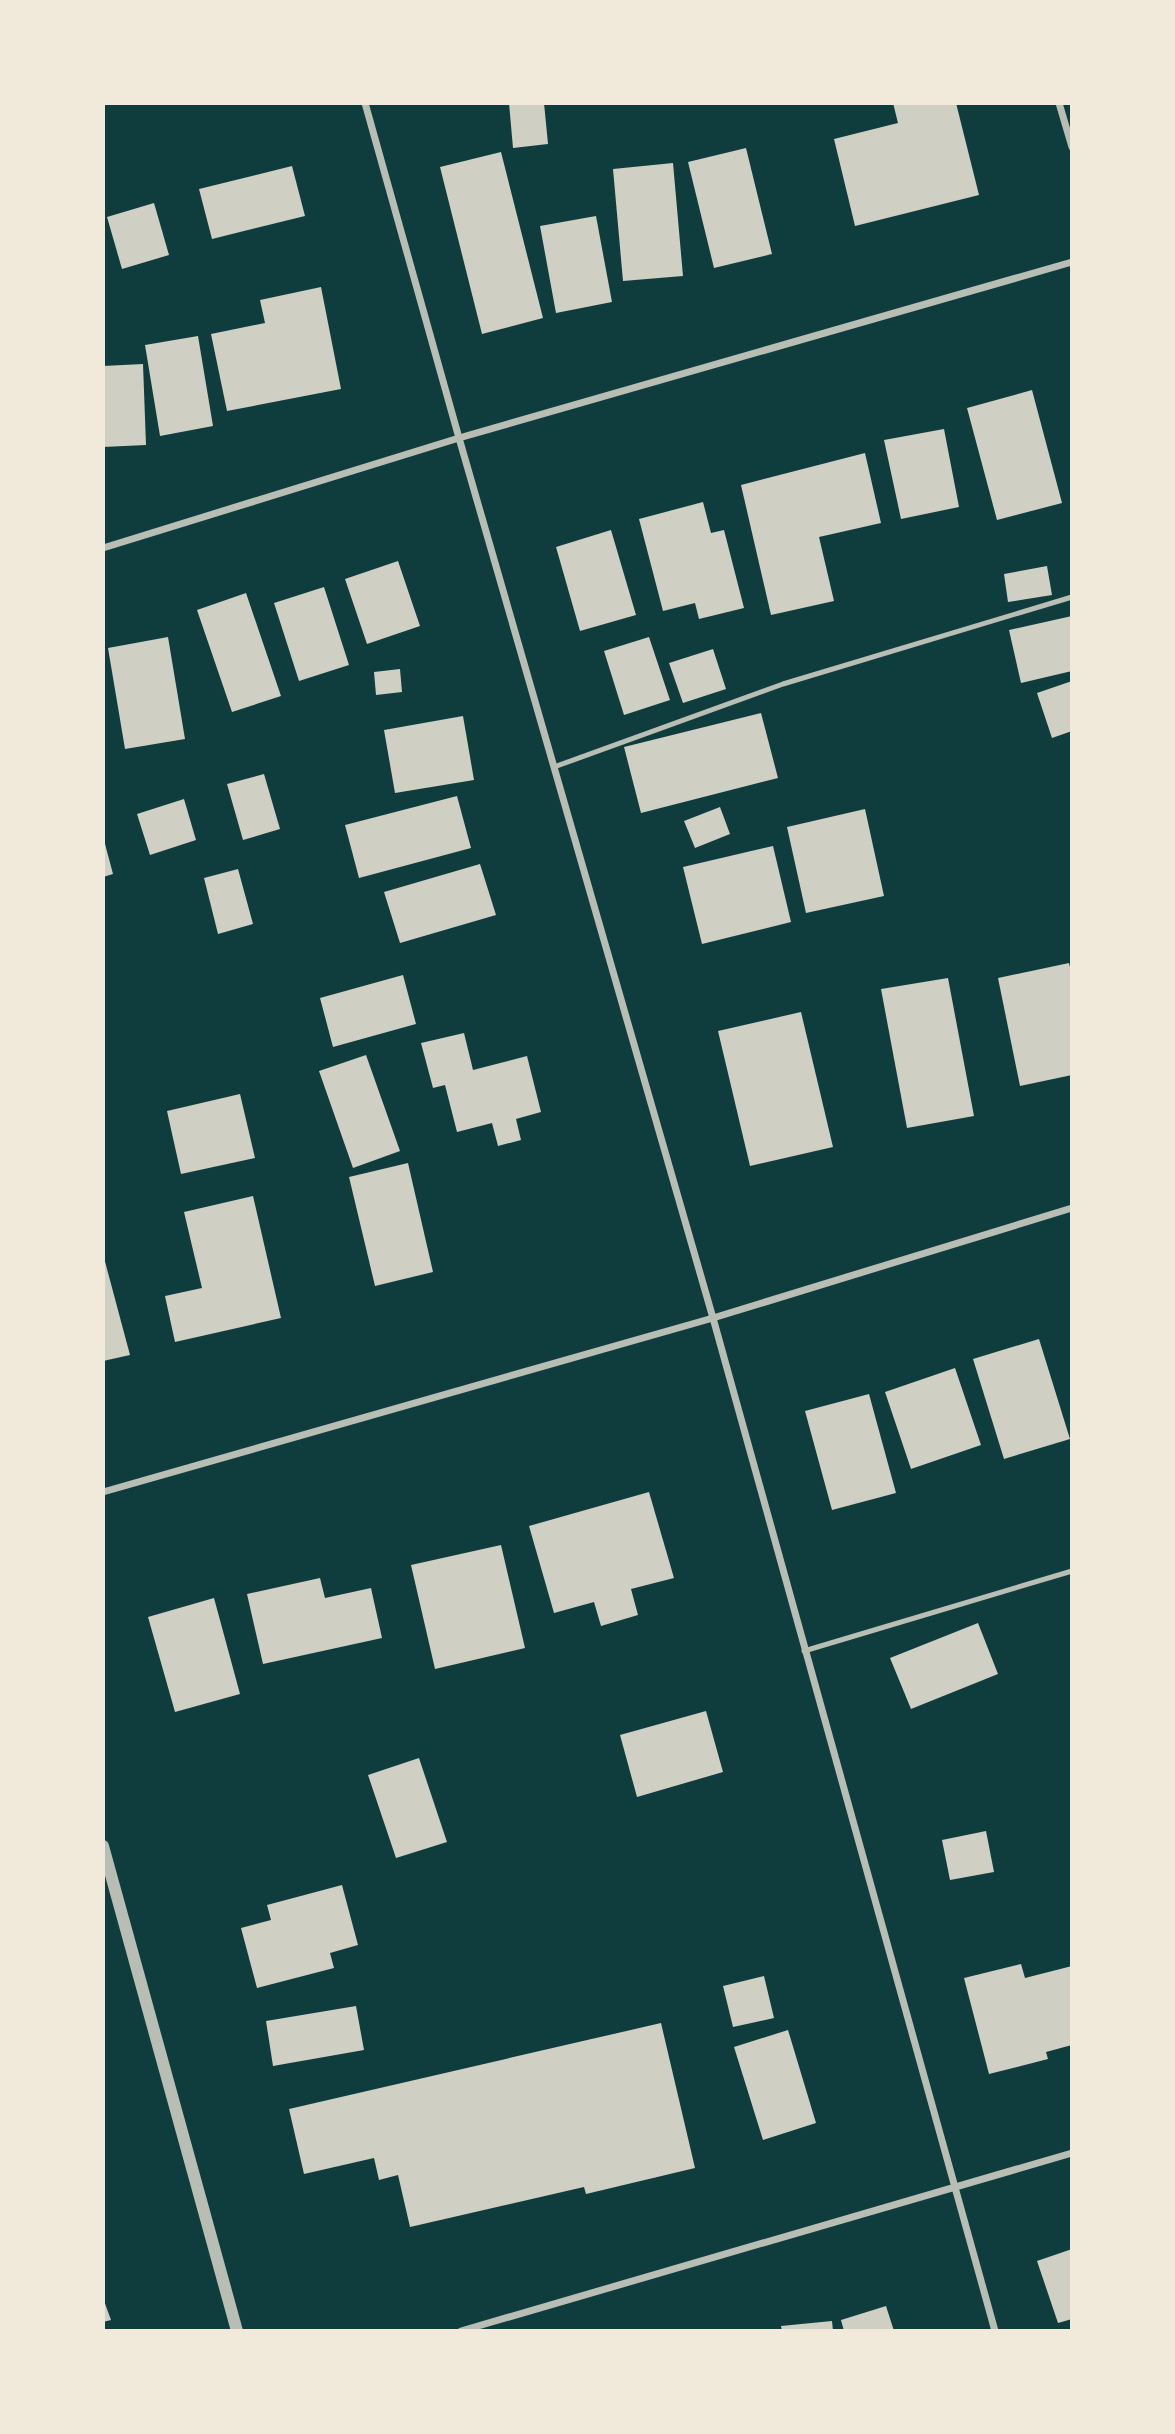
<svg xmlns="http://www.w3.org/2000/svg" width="1175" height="2434" viewBox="0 0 1175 2434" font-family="'Roboto Serif',serif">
<rect width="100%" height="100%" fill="#0f3d3e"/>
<path fill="#cfcfc3" d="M509,103h35l4,41 -35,4z
M893,103h63l23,92 -124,31 -21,-87 64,-16z
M746,148l26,106 -58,14 -26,-106z
M501,152l42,166 -61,16 -42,-167z
M673,163l10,113 -60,5 -10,-112z
M292,166l13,50 -93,23 -13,-50z
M154,203l15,52 -47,14 -15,-52z
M596,216l16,86 -56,11 -16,-87z
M321,287l20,102 -114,22 -16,-77 54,-11 -5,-23z
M198,336l15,90 -53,10 -15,-91z
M143,364l3,81 -43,2v-81z
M1032,390l30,113 -65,17 -30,-112z
M944,429l15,78 -58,12 -17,-79z
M865,453l16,70 -62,14 15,64 -63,14 -30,-130z
M703,502l8,31 13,-3 20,78 -45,11 -4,-16 -32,8 -24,-92z
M611,530l25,85 -56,16 -24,-84z
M398,561l22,65 -53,18 -22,-65z
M1047,566l5,29 -44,7 -4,-28z
M324,587l25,78 -50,16 -25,-78z
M246,593l35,103 -49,16 -35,-102z
M1072,616v55l-51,12 -12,-53z
M168,637l17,102 -60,10 -17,-101z
M649,637l21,63 -46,15 -20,-64z
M713,649l13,40 -43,14 -14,-40z
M400,669l2,23 -26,3 -2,-23z
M1072,681v50l-20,7 -15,-45z
M761,713l17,65 -137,35 -17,-66z
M463,716l11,64 -79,13 -11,-63z
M264,774l16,55 -37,11 -16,-56z
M457,796l14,52 -112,30 -14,-53z
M184,799l12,41 -46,15 -13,-41z
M720,807l10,27 -35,14 -11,-27z
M865,809l19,87 -78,17 -19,-86z
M104,840l9,34 -10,3v-36z
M773,846l18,76 -89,22 -19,-77z
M480,864l16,51 -96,28 -16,-51z
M238,869l15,55 -35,10 -14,-56z
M1069,963l3,13v99l-52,11 -22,-108z
M403,975l13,49 -83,23 -13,-49z
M948,978l26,138 -67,12 -26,-139z
M801,1012l32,135 -83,19 -32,-135z
M464,1033l9,37 54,-14 14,56 -25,7 5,21 -23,6 -6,-23 -35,9 -12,-47 -12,3 -12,-45z
M366,1055l34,96 -47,17 -34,-97z
M240,1094l15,64 -74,16 -14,-63z
M408,1163l25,109 -58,14 -26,-109z
M253,1196l28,122 -106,24 -10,-46 37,-8 -18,-76z
M103,1254l27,101 -27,6z
M1039,1339l31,100 -66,20 -31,-100z
M955,1368l26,77 -70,24 -26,-77z
M869,1394l27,99 -64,17 -27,-99z
M649,1492l25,86 -43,11 7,26 -37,11 -7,-24 -40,11 -25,-87z
M501,1545l24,103 -90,21 -24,-104z
M320,1578l5,20 46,-10 11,50 -119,26 -16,-70z
M214,1598l26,96 -65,18 -27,-95z
M978,1623l20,51 -87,35 -21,-51z
M706,1711l17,61 -86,25 -17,-62z
M419,1758l28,84 -51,16 -28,-83z
M986,1831l8,41 -44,8 -8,-40z
M342,1885l16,60 -28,8 4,15 -77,20 -16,-60 30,-8 -4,-15z
M1021,1964l4,14 47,-12v79l-26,7 2,7 -59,15 -25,-96z
M764,1976l10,42 -41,9 -10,-41z
M356,2006l8,44 -91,16 -7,-45z
M661,2023l34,145 -109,26 -2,-7 -174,40 -12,-52 -19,5 -5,-22 -70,16 -15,-65z
M788,2030l28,93 -53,17 -29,-93z
M1072,2249v70l-14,4 -21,-62z
M103,2298l8,22 -8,2z
M886,2306l8,25h-50l-3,-11z
M832,2321l1,10h-51l-1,-5z"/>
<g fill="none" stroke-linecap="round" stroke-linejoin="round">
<path stroke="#b8beb3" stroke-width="5" d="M554,767l229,-83 289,-87
M804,1651l268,-80"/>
<path stroke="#b8beb3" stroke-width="7" d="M365,103l94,335 254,880 282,1013
M1059,103l13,44
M103,548l356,-110 613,-176
M103,1492l610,-174 359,-110
M461,2331l611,-178"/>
<path stroke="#b8beb3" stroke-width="12" d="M103,1846l134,485"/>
</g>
<rect width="1175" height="2434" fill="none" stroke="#f1e9da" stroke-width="210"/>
</svg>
